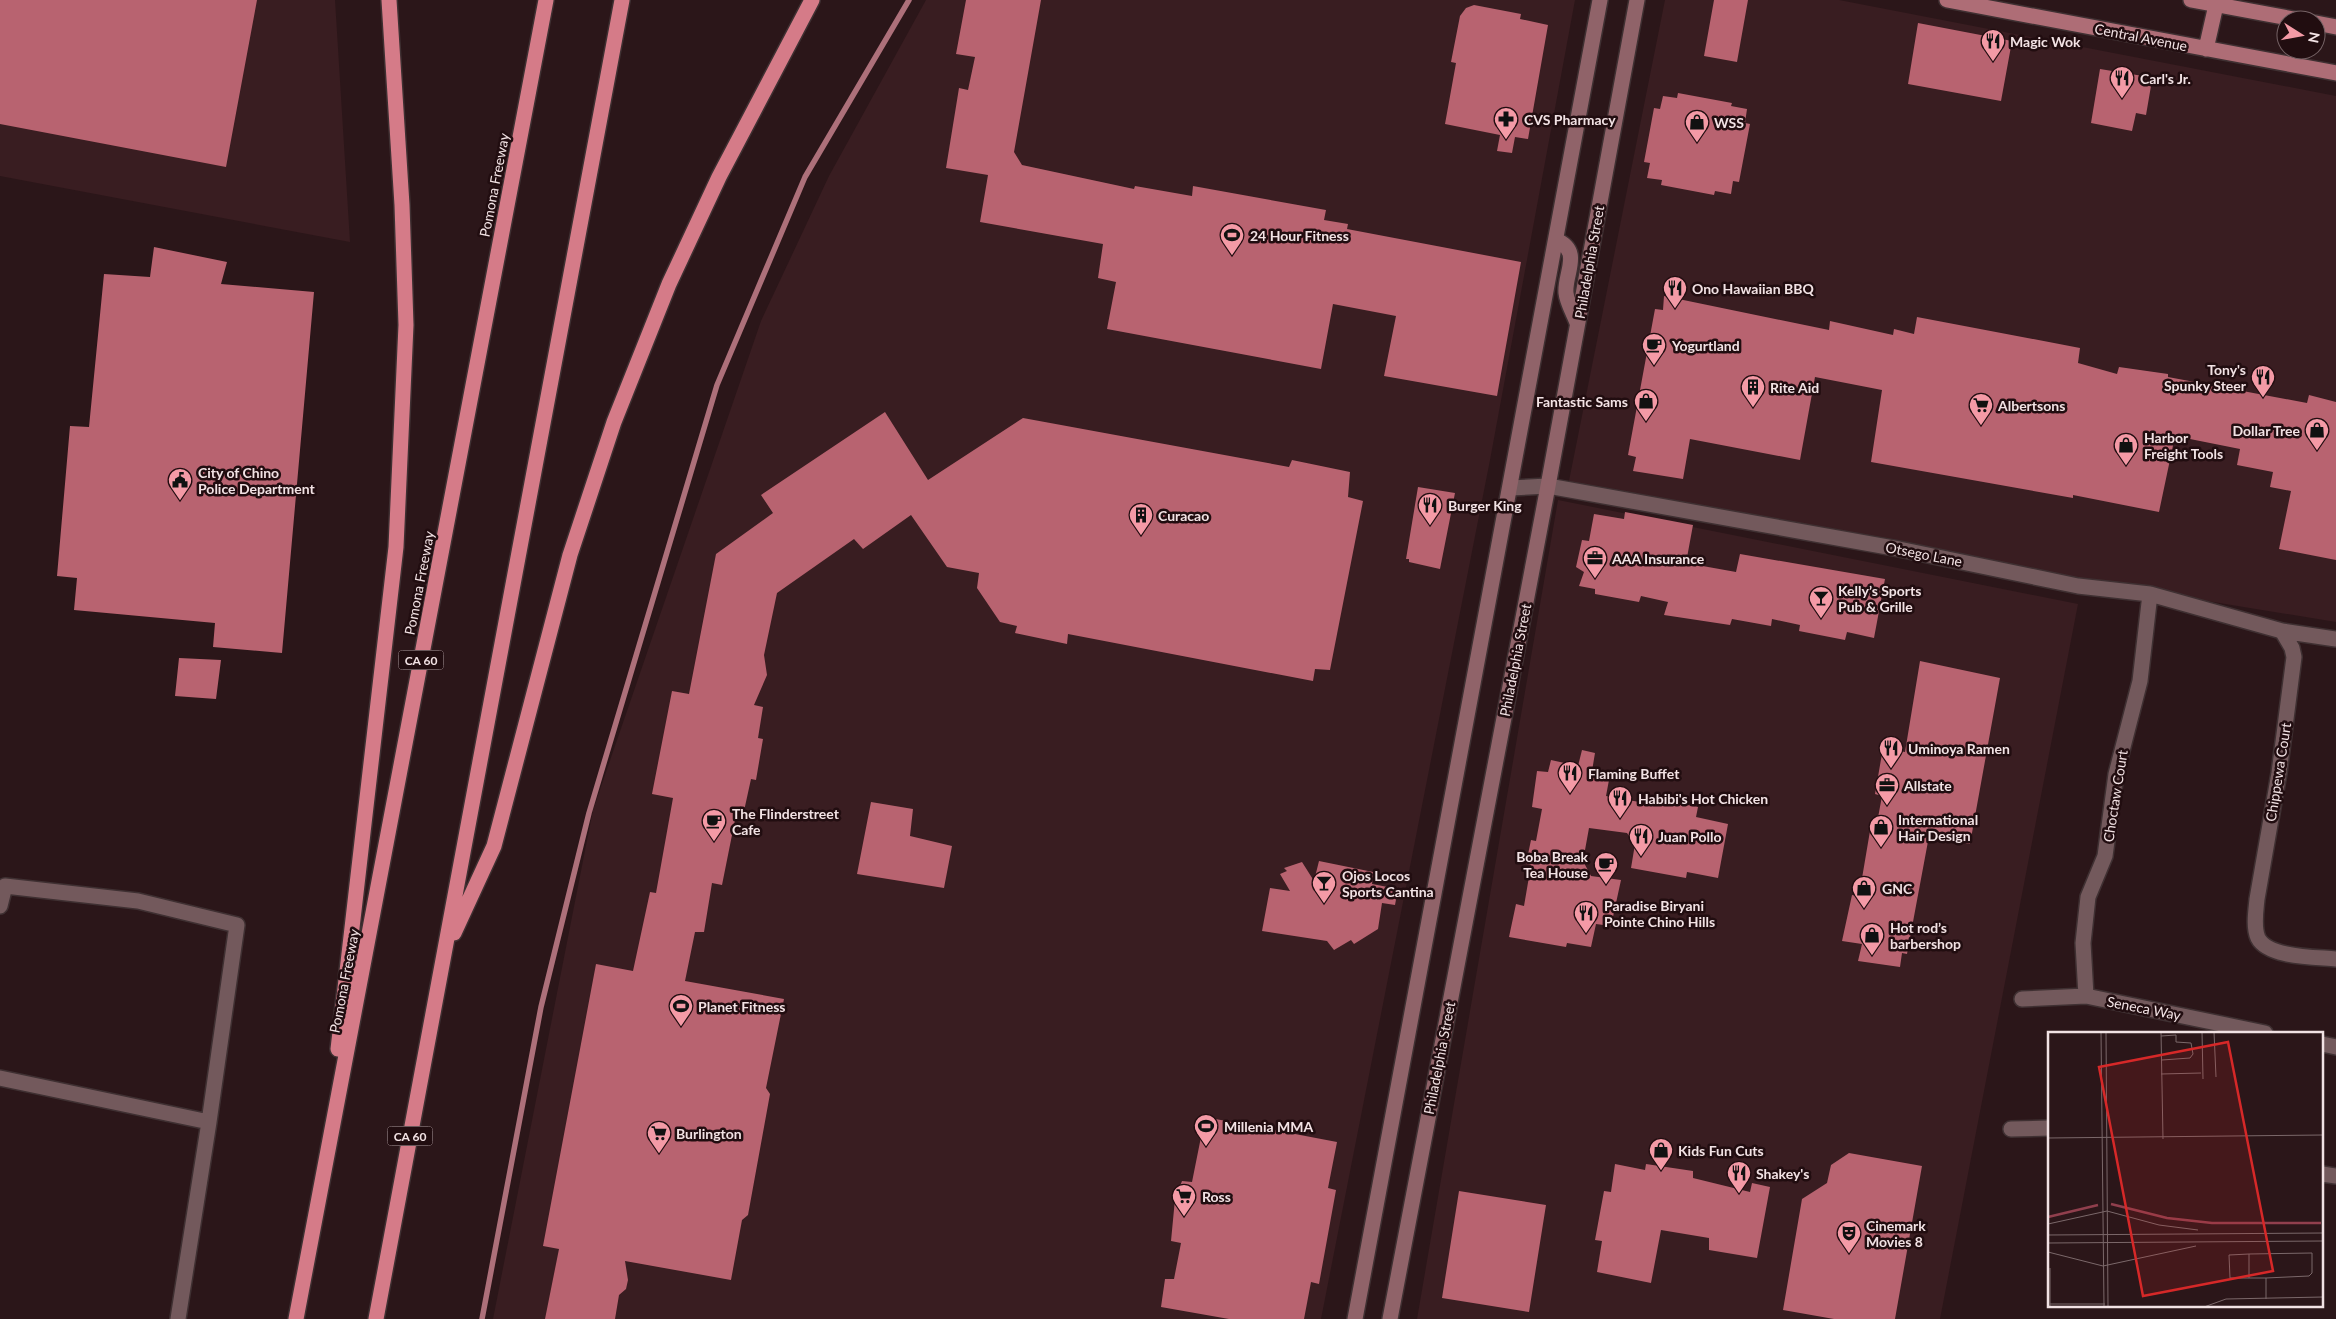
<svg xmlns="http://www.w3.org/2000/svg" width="2336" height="1319" viewBox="0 0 2336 1319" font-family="Lato,sans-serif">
<rect width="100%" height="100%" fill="#2b1619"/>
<path fill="#391d21" d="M0,0h335l15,242 -350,-66z
M926,0h649l-85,460 -169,859h-828l100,-509 168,-489 68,-145z
M1665,0h174l497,96v526l-770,-126z
M1558,500l520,104 -138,715h-523z"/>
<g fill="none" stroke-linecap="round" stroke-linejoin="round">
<path stroke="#ad707a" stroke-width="5.5" d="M482,1319l59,-312 48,-194 128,-428 88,-208 104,-177"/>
</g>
<path fill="#b86370" d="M0,0h257l-31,167 -226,-43z
M966,0h75l-27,152 8,13 112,24 1,-3 57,10 1,-10 133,24 -2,10 24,4 -1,5 174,33 -24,134 -113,-20 12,-60 -63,-12 -12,65 -214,-40 9,-47 -18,-4 5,-34 -123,-22 8,-47 -42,-7 13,-80 9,2 7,-33 -19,-3z
M1714,0h34l-11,62 -33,-6z
M1474,5l47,9 -1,5 28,6 -20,114 -13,-2 -3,16 -15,-2 3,-16 -55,-11 11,-61 -5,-1 9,-46 6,-8z
M1918,23l94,18 -11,60 -93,-17z
M2100,69l43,7 -2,7 10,3 -5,29 -10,-2 -4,18 -41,-8z
M1678,93l54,10 -1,3 16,3 -2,14 5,1 -11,58 -6,-1 -2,13 -16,-3 -1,4 -53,-10 1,-5 -15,-2 3,-15 -6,-1 10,-54 6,1 3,-13 14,2z
M154,247l73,15 -6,22 93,8 -32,361 -69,-6 2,-24 -141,-13 3,-32 -20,-2 13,-150 19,1 15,-153 46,3z
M1664,296l165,34 1,-9 63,14 1,-6 20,5 3,-17 163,31 -2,15 39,11 2,-7 49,7v3l139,26 2,-8 27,7v158l-57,-11 12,-58 -21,-4 3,-15 -36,-7 3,-16 -65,-13 -16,76 -86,-17v3l-202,-36 11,-72 -67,-13 -15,83 -110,-21 -7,40 -50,-8 3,-14 -8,-2 27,-146 8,1z
M885,412l43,68 95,-62 266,49 3,-7 58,12 -2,25 15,4 -33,169 -15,-1 -2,12 -245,-47 -1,10 -52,-11 2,-7 -17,-4 -23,-34 2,-15 -32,-6 -36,-52 -48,34 -9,-10 -77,54 -13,62 3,20 -13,30 9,2 -5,31 5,1 -7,41 -5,-1 -7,32 -7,-1 -15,75 -10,-2 -8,49h-9l-10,49 99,18 -18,89 4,6 -22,121 -6,5 -11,60 -106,-19 3,19 -2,9 -7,6 -4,24h-70l14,-70 -16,-3 53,-282 37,7 17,-79 6,1 17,-95 -21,-4 20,-103 17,3 27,-140 57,-41 -12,-18z
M1418,487l37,6 -15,76 -31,-7v-3h-3z
M1625,512l68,13 -7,38 50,9 4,-18 145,25 -11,59 -27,-6 -2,8 -46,-9 1,-6 -28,-6 -1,7 -39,-7 -2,6 -66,-10 4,-13 -27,-6 -2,6 -44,-8v-5l-16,-3 5,-14 -8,-5 6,-27 7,1 5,-27 30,5z
M179,658l42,2 -5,39 -41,-3z
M1920,661l80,17 -30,166 -41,-8 -22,118 -5,-1 -2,14 -42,-6 4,-17 -20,-3 10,-46 7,1 12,-71 6,-2 5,-27 -7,-2 8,-46 22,4z
M1582,750l13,3 -4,24 18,3 -3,16 50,9v-6l42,8 -2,10 32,7 -10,54 -31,-6 -1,6 -55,-10 4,-24 -8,-11 -38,-5 -6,33 8,15 30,4 -10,46 -15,-2 -5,23 -24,-4 -1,4 -57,-10 7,-33 8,2 7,-41 -5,-1 5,-24 5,1 6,-32 -10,-2 5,-36 11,1 3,-12 27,6z
M871,802l42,7 -3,27 42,10 -8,42 -87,-14z
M1319,861l54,11 -1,12 26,5 -3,16 -13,-2 -4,26 -24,15 -3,-4 -17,10 -7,-9 -65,-10 8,-43 20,3 -10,-17 7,-3 -3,-3 18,-6 12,19z
M1205,1117l132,25 -9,46 8,2 -17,94 -8,-2 -7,37h-75l-68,-12 4,-28h9l7,-36 -10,-2 4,-42 7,-18 10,1z
M1849,1153l73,13 -27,153h-61l-51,-9 19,-111 25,-16 4,-18z
M1615,1164l30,6 1,-6 47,7v7l57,14 2,-9 18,4 -13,71 -48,-8v-12l-48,-8 -10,53 -54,-11 5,-31 -7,-1 9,-49 7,1z
M1459,1191l87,14 -17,107 -87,-14z"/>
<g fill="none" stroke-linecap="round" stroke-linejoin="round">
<g stroke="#3f3032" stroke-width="18">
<path id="minor" d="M1510,488l38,-2 351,63 179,37 72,8 132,37 54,8
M2282,631l10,17 2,9 -15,116 -22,126c-1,11 -4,28 1,39 10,20 60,19 78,21
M0,906l5,-20 133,15 99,24 -28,197
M2086,996l-3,-53 5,-46 17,-41 11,-82 24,-93 10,-87
M2022,999l64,-3 179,37
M2322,1044l14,3
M0,1078l209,44 -31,197
M2011,1129l39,-1
M2322,1174l14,2"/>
</g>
<g stroke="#3f3032" stroke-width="18">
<path id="secondary" d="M1556,240c27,11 8,34 10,53 1,10 8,21 11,30
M1355,1319l245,-1319
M1390,1319l158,-833 89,-486"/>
</g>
<g stroke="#3f3032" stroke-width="18">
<path id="primary" d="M1947,0l389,73
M2191,0l108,20
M2316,23l20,4
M2206,49l10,-44"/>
</g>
<g stroke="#3f3032" stroke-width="18">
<path id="motorway" d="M454,933l40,-87 76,-291 44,-133 55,-138 50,-107 93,-177
M338,1049l58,-502 10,-222 -4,-120 -13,-205
M296,1319l250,-1319
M376,1319l246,-1319"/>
</g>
<use href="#minor" stroke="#73595c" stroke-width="15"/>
<use href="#secondary" stroke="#906369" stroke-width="15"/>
<use href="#primary" stroke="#ae6d76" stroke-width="15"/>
<use href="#motorway" stroke="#d57b88" stroke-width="15"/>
</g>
<defs>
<g id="restaurant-pin" transform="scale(1.25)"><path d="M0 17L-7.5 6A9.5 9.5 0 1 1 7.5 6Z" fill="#f49aa6" stroke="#210d10"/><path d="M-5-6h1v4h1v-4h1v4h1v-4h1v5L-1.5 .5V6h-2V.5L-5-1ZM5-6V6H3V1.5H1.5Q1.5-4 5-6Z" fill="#111"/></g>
<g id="pharmacy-pin" transform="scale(1.25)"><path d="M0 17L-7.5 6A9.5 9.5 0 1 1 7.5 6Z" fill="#f49aa6" stroke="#210d10"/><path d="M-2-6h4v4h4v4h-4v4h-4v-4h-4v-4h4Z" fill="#111"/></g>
<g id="shop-pin" transform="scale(1.25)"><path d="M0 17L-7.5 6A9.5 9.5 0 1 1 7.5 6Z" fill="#f49aa6" stroke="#210d10"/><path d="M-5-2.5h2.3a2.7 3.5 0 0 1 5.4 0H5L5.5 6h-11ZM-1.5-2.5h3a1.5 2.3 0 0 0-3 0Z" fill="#111"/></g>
<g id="stadium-pin" transform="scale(1.25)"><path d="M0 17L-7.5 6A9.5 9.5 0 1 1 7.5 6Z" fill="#f49aa6" stroke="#210d10"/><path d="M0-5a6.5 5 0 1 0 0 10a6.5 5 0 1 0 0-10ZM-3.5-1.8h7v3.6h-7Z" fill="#111"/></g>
<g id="cafe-pin" transform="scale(1.25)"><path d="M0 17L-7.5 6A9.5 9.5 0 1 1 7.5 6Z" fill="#f49aa6" stroke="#210d10"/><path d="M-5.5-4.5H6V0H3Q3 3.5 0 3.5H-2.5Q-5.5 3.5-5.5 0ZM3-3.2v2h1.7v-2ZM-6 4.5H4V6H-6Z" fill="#111"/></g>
<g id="building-pin" transform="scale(1.25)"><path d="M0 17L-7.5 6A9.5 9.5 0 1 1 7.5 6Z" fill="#f49aa6" stroke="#210d10"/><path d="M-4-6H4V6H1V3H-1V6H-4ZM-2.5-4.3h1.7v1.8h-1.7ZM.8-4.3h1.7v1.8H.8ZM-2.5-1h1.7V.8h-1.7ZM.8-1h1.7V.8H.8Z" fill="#111"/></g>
<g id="supermarket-pin" transform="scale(1.25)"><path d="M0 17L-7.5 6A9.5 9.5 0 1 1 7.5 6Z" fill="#f49aa6" stroke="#210d10"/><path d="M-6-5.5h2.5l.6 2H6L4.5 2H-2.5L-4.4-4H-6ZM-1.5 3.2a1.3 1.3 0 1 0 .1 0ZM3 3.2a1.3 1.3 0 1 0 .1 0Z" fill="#111"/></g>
<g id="civic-pin" transform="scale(1.25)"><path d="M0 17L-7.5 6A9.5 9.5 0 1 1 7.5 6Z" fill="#f49aa6" stroke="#210d10"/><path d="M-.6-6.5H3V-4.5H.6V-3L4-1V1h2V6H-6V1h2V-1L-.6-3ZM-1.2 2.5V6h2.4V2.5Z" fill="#111"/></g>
<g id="office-pin" transform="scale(1.25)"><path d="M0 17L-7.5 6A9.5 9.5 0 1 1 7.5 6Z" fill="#f49aa6" stroke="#210d10"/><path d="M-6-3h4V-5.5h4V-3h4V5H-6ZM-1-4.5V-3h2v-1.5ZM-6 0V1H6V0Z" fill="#111"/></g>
<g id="bar-pin" transform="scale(1.25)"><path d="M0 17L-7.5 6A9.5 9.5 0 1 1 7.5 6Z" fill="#f49aa6" stroke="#210d10"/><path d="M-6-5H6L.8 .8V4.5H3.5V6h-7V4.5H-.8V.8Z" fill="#111"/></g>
<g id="theatre-pin" transform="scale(1.25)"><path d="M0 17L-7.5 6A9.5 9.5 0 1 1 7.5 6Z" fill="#f49aa6" stroke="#210d10"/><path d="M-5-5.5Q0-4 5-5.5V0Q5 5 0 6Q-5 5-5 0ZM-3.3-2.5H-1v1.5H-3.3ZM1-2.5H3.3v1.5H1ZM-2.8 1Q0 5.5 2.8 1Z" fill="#111"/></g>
</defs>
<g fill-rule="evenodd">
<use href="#restaurant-pin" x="1993" y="41"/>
<use href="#restaurant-pin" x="2122" y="78"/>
<use href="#pharmacy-pin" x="1506" y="119"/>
<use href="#shop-pin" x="1697" y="122"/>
<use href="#stadium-pin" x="1232" y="235"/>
<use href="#restaurant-pin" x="1675" y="288"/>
<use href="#cafe-pin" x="1654" y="345"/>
<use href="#restaurant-pin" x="2263" y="377"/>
<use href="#building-pin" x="1753" y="387"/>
<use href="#shop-pin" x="1646" y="401"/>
<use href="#supermarket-pin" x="1981" y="405"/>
<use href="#shop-pin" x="2317" y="430"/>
<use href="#shop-pin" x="2126" y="445"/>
<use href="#civic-pin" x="180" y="480"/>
<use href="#restaurant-pin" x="1430" y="505"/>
<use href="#building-pin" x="1141" y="515"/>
<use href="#office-pin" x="1595" y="558"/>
<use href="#bar-pin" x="1821" y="598"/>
<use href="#restaurant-pin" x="1891" y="748"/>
<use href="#restaurant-pin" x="1570" y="773"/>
<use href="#office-pin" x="1887" y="785"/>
<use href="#restaurant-pin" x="1620" y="798"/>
<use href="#cafe-pin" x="714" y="821"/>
<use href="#shop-pin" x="1881" y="827"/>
<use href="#restaurant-pin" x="1641" y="836"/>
<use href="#cafe-pin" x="1606" y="864"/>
<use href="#bar-pin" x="1324" y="883"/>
<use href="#shop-pin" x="1864" y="888"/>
<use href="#restaurant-pin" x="1586" y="913"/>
<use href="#shop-pin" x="1872" y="935"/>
<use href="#stadium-pin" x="681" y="1006"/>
<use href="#stadium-pin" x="1206" y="1126"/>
<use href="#supermarket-pin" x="659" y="1133"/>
<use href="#shop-pin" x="1661" y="1150"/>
<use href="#restaurant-pin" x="1739" y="1173"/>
<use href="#supermarket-pin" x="1184" y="1196"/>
<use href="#theatre-pin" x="1849" y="1233"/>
</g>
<g text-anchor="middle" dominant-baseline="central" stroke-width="5" stroke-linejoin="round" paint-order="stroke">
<g fill="#210d10" stroke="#b3a2a4" stroke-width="1">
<rect x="398.5" y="650.5" width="45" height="19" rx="4"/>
<rect x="387.5" y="1126.5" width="45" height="19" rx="4"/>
</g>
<g font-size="12" font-weight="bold" fill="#f2e2e4">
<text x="421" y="660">CA 60</text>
<text x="410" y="1136">CA 60</text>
</g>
<g font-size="14" fill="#f2e2e4" stroke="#210d10">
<text transform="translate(2141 37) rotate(11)">Central Avenue</text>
<text transform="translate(494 185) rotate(-79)">Pomona Freeway</text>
<text transform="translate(1589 262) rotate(-80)">Philadelphia Street</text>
<text transform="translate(1924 554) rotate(11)">Otsego Lane</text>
<text transform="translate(419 583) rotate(-79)">Pomona Freeway</text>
<text transform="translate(1515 660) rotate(-79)">Philadelphia Street</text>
<text transform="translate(2278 772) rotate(-81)">Chippewa Court</text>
<text transform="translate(2115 796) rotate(-81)">Choctaw Court</text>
<text transform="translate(344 981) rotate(-79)">Pomona Freeway</text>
<text transform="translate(2144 1008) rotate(11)">Seneca Way</text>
<text transform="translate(1439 1058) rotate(-79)">Philadelphia Street</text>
</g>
<g font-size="14" font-weight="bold" fill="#f2e2e4" stroke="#210d10" text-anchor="start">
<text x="2010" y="41">Magic Wok</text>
<text x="2140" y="78">Carl's Jr.</text>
<text x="1524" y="119">CVS Pharmacy</text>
<text x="1714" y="122">WSS</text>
<text x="1250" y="235">24 Hour Fitness</text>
<text x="1692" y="288">Ono Hawaiian BBQ</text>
<text x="1672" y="345">Yogurtland</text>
<text x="2246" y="369" text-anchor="end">Tony's<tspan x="2246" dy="16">Spunky Steer</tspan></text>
<text x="1770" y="387">Rite Aid</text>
<text x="1628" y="401" text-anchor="end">Fantastic Sams</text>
<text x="1998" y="405">Albertsons</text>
<text x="2300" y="430" text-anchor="end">Dollar Tree</text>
<text x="2144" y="437">Harbor<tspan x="2144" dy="16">Freight Tools</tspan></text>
<text x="198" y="472">City of Chino<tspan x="198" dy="16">Police Department</tspan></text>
<text x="1448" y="505">Burger King</text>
<text x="1158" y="515">Curacao</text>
<text x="1612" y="558">AAA Insurance</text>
<text x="1838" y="590">Kelly’s Sports<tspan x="1838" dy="16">Pub &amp; Grille</tspan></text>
<text x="1908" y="748">Uminoya Ramen</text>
<text x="1588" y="773">Flaming Buffet</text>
<text x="1904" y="785">Allstate</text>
<text x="1638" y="798">Habibi's Hot Chicken</text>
<text x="732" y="813">The Flinderstreet<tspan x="732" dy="16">Cafe</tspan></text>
<text x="1898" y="819">International<tspan x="1898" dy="16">Hair Design</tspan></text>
<text x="1658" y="836">Juan Pollo</text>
<text x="1588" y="856" text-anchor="end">Boba Break<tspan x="1588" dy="16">Tea House</tspan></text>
<text x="1342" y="875">Ojos Locos<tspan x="1342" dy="16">Sports Cantina</tspan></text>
<text x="1882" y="888">GNC</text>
<text x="1604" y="905">Paradise Biryani<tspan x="1604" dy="16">Pointe Chino Hills</tspan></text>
<text x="1890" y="927">Hot rod’s<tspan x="1890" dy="16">barbershop</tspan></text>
<text x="698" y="1006">Planet Fitness</text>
<text x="1224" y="1126">Millenia MMA</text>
<text x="676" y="1133">Burlington</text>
<text x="1678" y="1150">Kids Fun Cuts</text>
<text x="1756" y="1173">Shakey's</text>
<text x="1202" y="1196">Ross</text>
<text x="1866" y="1225">Cinemark<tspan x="1866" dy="16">Movies 8</tspan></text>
</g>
</g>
<g transform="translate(2048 1032)">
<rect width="275" height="275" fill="#2b1619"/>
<path fill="none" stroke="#903f4d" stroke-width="2.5" d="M63,172l56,14 45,5h109M0,185l50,-12"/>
<path fill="none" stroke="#7b686a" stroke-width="1" d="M53,0l3,275M58,0l2,275M113,0l2,107M154,0l1,47M166,0l2,45M113,4l15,-1v7l15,1 2,11 -3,4 -28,2M113,42l40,-1M0,106l275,-3M0,133v-27M0,192l59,-13 52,14 39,5M0,203l275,-2M0,211l275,-2M0,220l55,14 93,-20M201,222l-20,1 1,23h36M2,236v39M201,246v-24l63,-1v20l-3,3 -43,2v21M2,272h55M156,275l22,-8 97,-2"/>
<path fill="#d62828" fill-opacity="0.15" stroke="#d62828" stroke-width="2.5" d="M180,10l45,229 -130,25 -44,-229z"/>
<rect width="275" height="275" fill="none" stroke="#f2e2e4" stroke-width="2.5"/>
</g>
<g transform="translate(2301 35) rotate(101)"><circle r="24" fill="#210d10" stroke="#756265"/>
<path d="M0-4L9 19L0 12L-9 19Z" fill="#f49aa6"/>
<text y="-8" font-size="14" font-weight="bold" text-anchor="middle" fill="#f2e2e4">N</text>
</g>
</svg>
